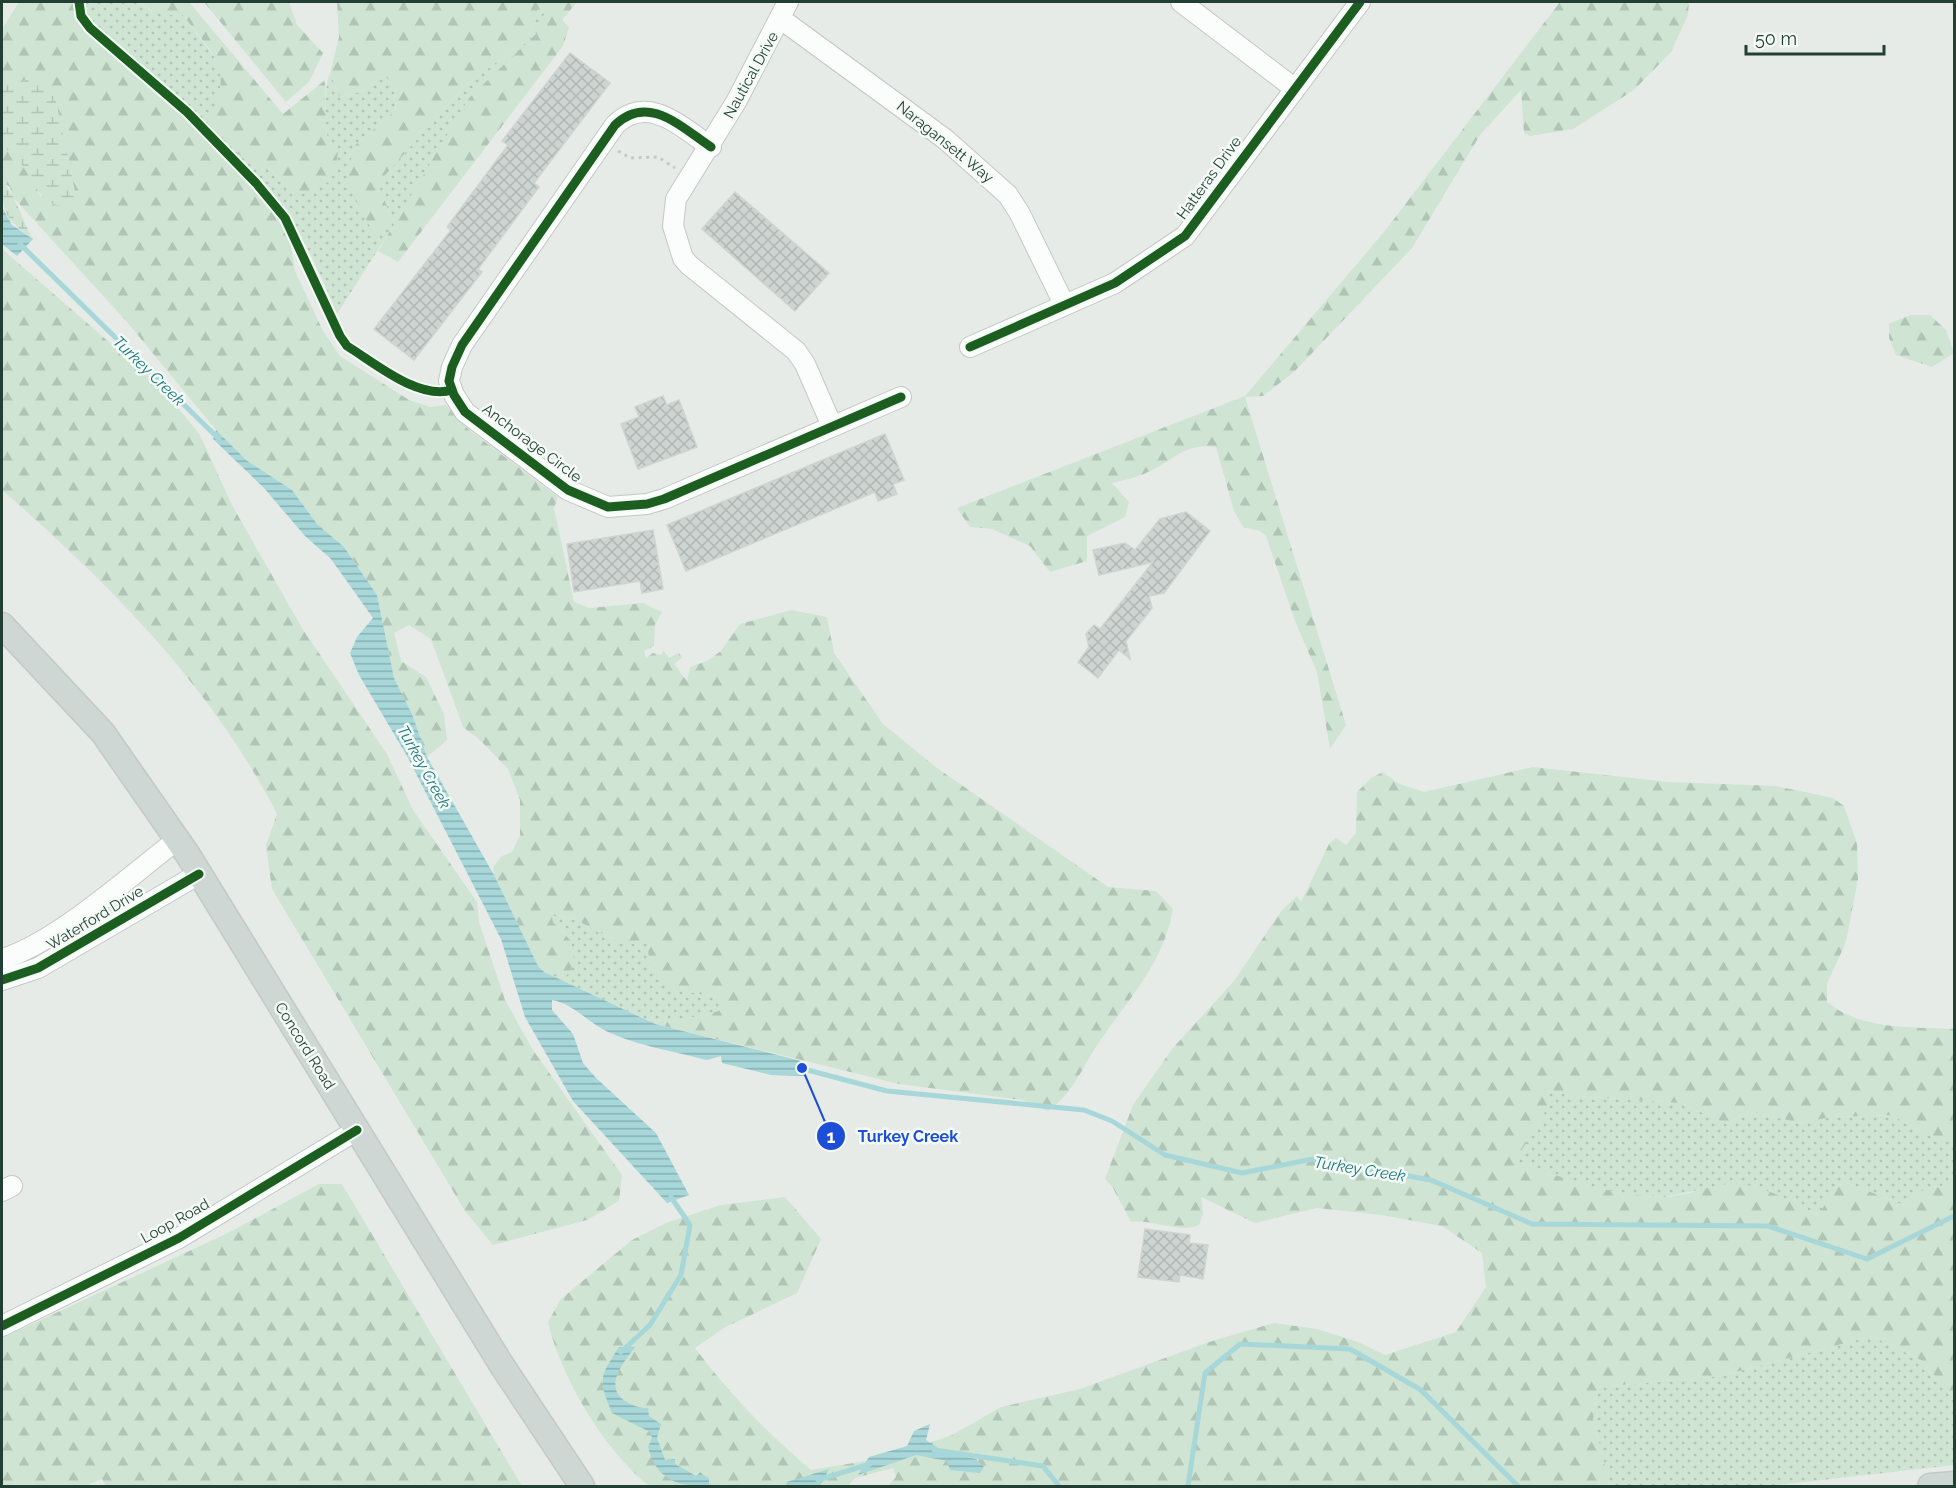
<svg xmlns="http://www.w3.org/2000/svg" width="1956" height="1488" viewBox="0 0 1956 1488" font-family="Raleway,sans-serif">
<defs>
<pattern id="grass-dots" width="8" height="8" patternUnits="userSpaceOnUse" patternTransform="scale(1.5)"><rect width="8" height="8" fill="#cfe4d3"/><path d="M2 2h.1M6 6h.1" fill="none" stroke="#b1c5b6" stroke-width="1.8" stroke-linecap="round"/></pattern>
<pattern id="forest-firs" width="22" height="20" patternUnits="userSpaceOnUse" patternTransform="scale(1.5)"><rect width="22" height="20" fill="#cfe4d3"/><path d="M5 1l3.5 6h-7zM16 11l3.5 6h-7z" fill="#b1c5b6"/></pattern>
<pattern id="wetland-marsh" width="20" height="14" patternUnits="userSpaceOnUse" patternTransform="scale(1.5)"><rect width="20" height="14" fill="#cfe4d3"/><path d="M1 5h8M5 5V1M11 12h8M15 12V8" fill="none" stroke="#b1c5b6"/></pattern>
<pattern id="water-rules" width="6" height="5" patternUnits="userSpaceOnUse" patternTransform="scale(1.5)"><rect width="6" height="5" fill="#a7d7d9"/><path d="M0 2.5h6" fill="none" stroke="#88b0b1"/></pattern>
<pattern id="building-cross-hatch" width="8" height="8" patternUnits="userSpaceOnUse" patternTransform="scale(1.5)"><rect width="8" height="8" fill="#ced4d1"/><path d="M0 0l8 8M0 8l8-8" fill="none" stroke="#b1b7b4"/></pattern>
</defs>
<rect width="100%" height="100%" fill="#e6ebe8"/>
<path fill="url(#grass-dots)" d="M83,2h57l11,9 31,3 37,49 3,14 -3,25 29,61 21,5 25,29 34,-58c-3,-11 -4,-57 2,-65l10,23 23,-6 21,-15 9,7 3,27 -43,37 39,73 -15,-37 89,-98 56,-42 10,-11 6,-23 7,3 -8,22 -68,64 -49,86 -83,130c-16,-39 -36,-84 -62,-117 -53,-66 -122,-114 -183,-172l-7,-13z
M550,913l28,8 45,23h24l6,28 21,16 44,9 4,13 -12,4 -55,10 -111,-52 22,4 5,-35 -18,-19z
M1543,1089l29,7 108,7 46,20 28,-11 45,11 33,-6 61,-2 19,13 42,15v40l-30,7 -21,15 -55,-22 -14,5 -14,27 -43,-19 -47,-12 -66,13 -34,-2 -56,-12 -61,-23 21,-28z
M1872,1336l49,24 33,38v67l-184,21h-160l-17,-67 5,-32 123,-11z"/>
<path fill="url(#forest-firs)" d="M19,2h56l1,10 7,15 110,94 86,94 10,17 6,39 28,60 17,25 69,44 21,7 16,-2 23,25 89,67 -4,11 20,94 16,6 53,-5 19,9 -7,13 -1,21 -10,5 2,7 7,-5 9,2 1,-5 6,8 10,-5 3,5 -8,6 13,17 3,-14 17,-6 14,-10 19,-27 51,-14 36,7 7,36 49,71 54,44 171,119 48,4 17,18c-9,54 -46,92 -76,136 -16,25 -24,48 -49,66l-26,-11 -123,-16 -244,-60 55,-10 11,-4 -3,-13c-19,-4 -55,-5 -65,-25 -4,-7 -4,-19 -6,-28h-24l-45,-23 -27,-8 2,9 18,19 4,24 -9,11 -22,-4 -6,-6 -44,-91 -1,-8 9,-11 10,-4 8,-17v-35l-12,-31 -28,-29 -17,-13 -32,-88 -22,-14 -15,8 7,28 25,16 18,37 3,26 -20,17 -15,-43 -18,-36 -17,-83 -33,-48 -27,-23 -25,-34 -46,-30 -30,-30 -89,-108 -114,-125 -3,-10 -8,-5v-35c20,9 30,32 40,51l19,-70 -5,-27 -25,-25 -14,9 -15,-10v-46z
M140,2h49l94,112 42,-34c1,11 0,52 3,58 1,4 7,7 10,10 -2,38 -11,37 -44,49l-25,-29 -21,-5 -41,-39c29,-55 8,-67 -25,-110 -19,3 -27,0 -42,-12z
M204,2h85l8,23 26,28 -14,29 -23,20z
M337,2h240l-15,18 7,7 -6,19 -165,216 -20,-11 91,-153 67,-64 9,-22 -7,-3 -6,23 -10,11 -56,42 -88,98 14,37 -17,16 -28,-53 6,-36 43,-37 -3,-27 -9,-7 -21,15 -23,6 -10,-23 9,-37z
M1560,2h129l-1,13 -17,37 -37,38 -61,39 -43,7 -6,-3 -3,-43 -41,45 -68,113 -118,124 -31,24 -18,1 101,328 -16,24 -13,-77 -22,-51 -29,-85 -6,-5 -17,-4 -9,-16 -18,-64c-32,-5 -41,13 -68,25 -11,6 -24,8 -36,11l17,19 -4,15 -38,19v25l-37,11 -20,-26 -38,-17 -22,-2 -13,-19 288,-112 139,-164z
M2,249l161,140 37,46 32,70 70,123 85,126 26,56 64,92 2,20 26,78 28,50 89,125 -3,26 -32,19 -94,25 -28,-34 -193,-322 -6,-44 11,-31c-65,-127 -168,-231 -275,-324z
M1910,315h20l16,15 8,23 -22,14 -36,-12 -7,-17v-14z
M1533,767l135,15 108,4 57,12 11,8 13,37 1,36 -12,63 -19,42v18c33,28 87,25 127,27v114l-42,-15 -19,-13 -61,2 -33,6 -45,-11 -28,11 -46,-20 -108,-7 -28,-7 4,17 -14,26 -20,28c48,18 95,35 146,37 23,1 46,-11 68,-13 31,-3 64,19 91,31l15,-27 14,-5 55,22 21,-15 30,-7v215l-33,-38 -49,-24 -151,40 -123,11 -5,32 17,67h-722l8,-9 -3,-9 -38,10 -7,8h-199c-45,-36 -88,-108 -101,-164l13,-23 71,-59 34,-17 55,-18 64,-8 36,42 -24,54 -73,35 -29,20c35,46 72,85 116,122l78,-13 63,-22 49,-28 79,-18 129,-47 65,-19 43,6 41,13 27,13 71,-23 30,-45 -4,-34 -40,-27 -61,-11 -64,-7 -62,15 -54,-26 2,17 -4,11c-20,9 -46,-6 -68,-3l-19,-36 -7,-7 28,-74 39,-56 62,-68 48,-71 15,-14 4,6 28,-58 7,-6 10,7 10,-12 1,-41 14,-14 12,-6 14,11 27,9z
M319,1184h23l180,302h-416l-4,-7 -17,7h-83v-148l226,-105z"/>
<path fill="url(#wetland-marsh)" d="M2,75l15,10 14,-9 10,1 15,24 20,95 -4,9c-39,9 -39,-45 -70,-58z
M2,181c14,14 20,39 31,58 -27,-19 -31,-25 -31,-58z"/>
<path fill="url(#water-rules)" d="M2,207l10,18 21,14 -16,17 -15,-12z
M216,430l30,30 46,30 25,34 27,23 33,48 17,83 18,36 15,43 67,118 44,91 6,6 111,52 150,38 -1,14 -33,-1 -49,-12 -1,-7 -14,4c-31,-8 -71,-15 -99,-28 -19,-9 -36,-29 -56,-32v10l21,24 10,29 13,15 60,55 33,62 -22,8 -94,-102 -48,-84 -24,-78 -94,-183 -48,-81 -9,-22 7,-16 16,-19 -42,-59 -26,-23 -41,-48 -51,-49z
M619,1347h16c-11,15 -32,39 -10,54 6,4 16,8 23,7l1,8 12,8 -4,14 8,22 10,-1v5l21,12 4,-3 9,5v6l8,2c-33,1 -59,-1 -69,-39l4,-9 -2,-6 -38,-19c-14,-34 -13,-35 7,-66z
M930,1424l-4,16 19,13 31,6 8,8 -4,6 -30,-3 -3,-9 -31,-6 -58,20 11,-18 38,-11 7,-15z
M829,1469l-9,17h-34l1,-4z"/>
<g fill="none" stroke-linecap="round" stroke-linejoin="round">
<path stroke="#a7d7d9" stroke-width="5" d="M20,244l199,195
M800,1068l87,23 197,19 28,11 53,34 77,18 71,-14 118,21 101,44 236,2 99,33 87,-43
M621,1352l29,-27 31,-50 9,-50 -19,-28
M934,1450l109,16 16,20
M818,1480l52,-16
M1188,1486l17,-113 35,-29 110,5 71,41 97,96"/>
</g>
<path fill="url(#building-cross-hatch)" stroke="#cfd4d1" stroke-width="1.5" d="M570,53l40,30 -76,100 5,4 -61,82 4,3 -68,88 -40,-31 77,-99 -4,-3 61,-82 -6,-4z
M735,192l94,81 -34,38 -93,-82z
M663,396l4,9 12,-5 18,47 -59,22 -17,-45 18,-7 -4,-10z
M885,434l19,46 -11,4 4,10 -19,7 -3,-9 -189,79 -19,-46z
M1186,512l24,19 -46,62 -15,3 3,12 -26,33 4,18 -11,-9 -21,28 -20,-16 11,-15 -3,-13 8,-9 6,4 53,-67 -54,13 -6,-25 32,-7 10,7 25,-31z
M653,530l10,59 -21,4 -2,-12 -66,11 -7,-48z
M1145,1229l45,6 -1,8 19,2 -5,34 -23,-4 -1,7 -41,-5z"/>
<g fill="none" stroke-linecap="round" stroke-linejoin="round">
<g stroke="#c3c8c5" stroke-width="22">
<path id="minor" d="M788,2l-52,100 -60,97 -3,27 10,32 6,7 107,86 9,13 27,62
M1181,2l113,86
M781,19l164,120 63,56 12,19 44,90
M711,147c-30,-20 -63,-54 -96,-22l-153,220 -10,22 -3,14 5,14 11,17 103,78 40,17 39,-3 17,-5 237,-102
M970,347l145,-64 70,-47 175,-234
M2,959c53,-15 129,-84 175,-119
M2,980l36,-12 161,-94
M2,1191l10,-5
M2,1326l177,-88 178,-108"/>
</g>
<g stroke="#c2cac7" stroke-width="27">
<path id="major" d="M2,625l101,108 85,122 313,509 81,122
M1930,1486l24,-2"/>
</g>
<path stroke="#c2cbc6" stroke-width="3" stroke-dasharray="3 4.5" stroke-linecap="butt" d="M618,151l12,7 28,-1 17,11"/>
<use href="#minor" stroke="#fbfcfc" stroke-width="20"/>
<use href="#major" stroke="#ced7d3" stroke-width="24"/>
<g stroke="#f4faf6" stroke-width="13">
<path id="cycleway" d="M79,2l2,14 9,12 97,84 69,71 29,35 55,118 7,10c28,17 71,54 105,44
M711,147c-30,-20 -63,-54 -96,-22l-153,220 -10,22 -3,14 5,14 11,17 103,78 40,17 39,-3 17,-5 237,-102
M970,347l145,-64 70,-47 175,-234
M2,980l36,-12 161,-94
M2,1326l177,-88 178,-108"/>
</g>
<use href="#cycleway" stroke="#1b5e20" stroke-width="9"/>
</g>
<g text-anchor="middle" dominant-baseline="central" stroke-width="5" stroke-linejoin="round" paint-order="stroke">
<g font-size="15" fill="#233f34" stroke="#f4faf6">
<text transform="translate(751 75) rotate(-61)">Nautical Drive</text>
<text transform="translate(945 142) rotate(39)">Naragansett Way</text>
<text transform="translate(1209 178) rotate(-54)">Hatteras Drive</text>
<text transform="translate(532 443) rotate(37)">Anchorage Circle</text>
<text transform="translate(95 918) rotate(-31)">Waterford Drive</text>
<text transform="translate(305 1046) rotate(58)">Concord Road</text>
<text transform="translate(175 1221) rotate(-29)">Loop Road</text>
</g>
<g font-size="16" font-style="italic" fill="#1c777b" stroke="#f4faf6">
<text transform="translate(149 371) rotate(44)">Turkey Creek</text>
<text transform="translate(424 767) rotate(61)">Turkey Creek</text>
<text transform="translate(1360 1169) rotate(9)">Turkey Creek</text>
</g>
</g>
<path fill="none" stroke="#1d4ed8" stroke-width="2" d="M802 1068L831 1136"/>
<g fill="#1d4ed8" stroke="#f4faf6" stroke-width="2">
<circle cx="802" cy="1068" r="6"/>
<circle cx="831" cy="1136" r="15"/>
</g>
<g font-size="18" text-anchor="middle" font-weight="bold" fill="#fff">
<text x="831" y="1143">1</text>
</g>
<g font-size="16" text-anchor="middle" font-weight="bold" fill="#1d4ed8" stroke="#f4faf6" stroke-width="5" stroke-linejoin="round" paint-order="stroke">
<text x="908" y="1142">Turkey Creek</text>
</g>
<rect width="1956" height="1488" fill="none" stroke="#233f34" stroke-width="6"/>
<path d="M1746 45v9h138v-9" fill="none" stroke="#233f34" stroke-width="3"/>
<text x="1755" y="45" font-size="18" fill="#233f34" stroke="#f4faf6" stroke-width="4.5" paint-order="stroke">50 m</text>
</svg>
